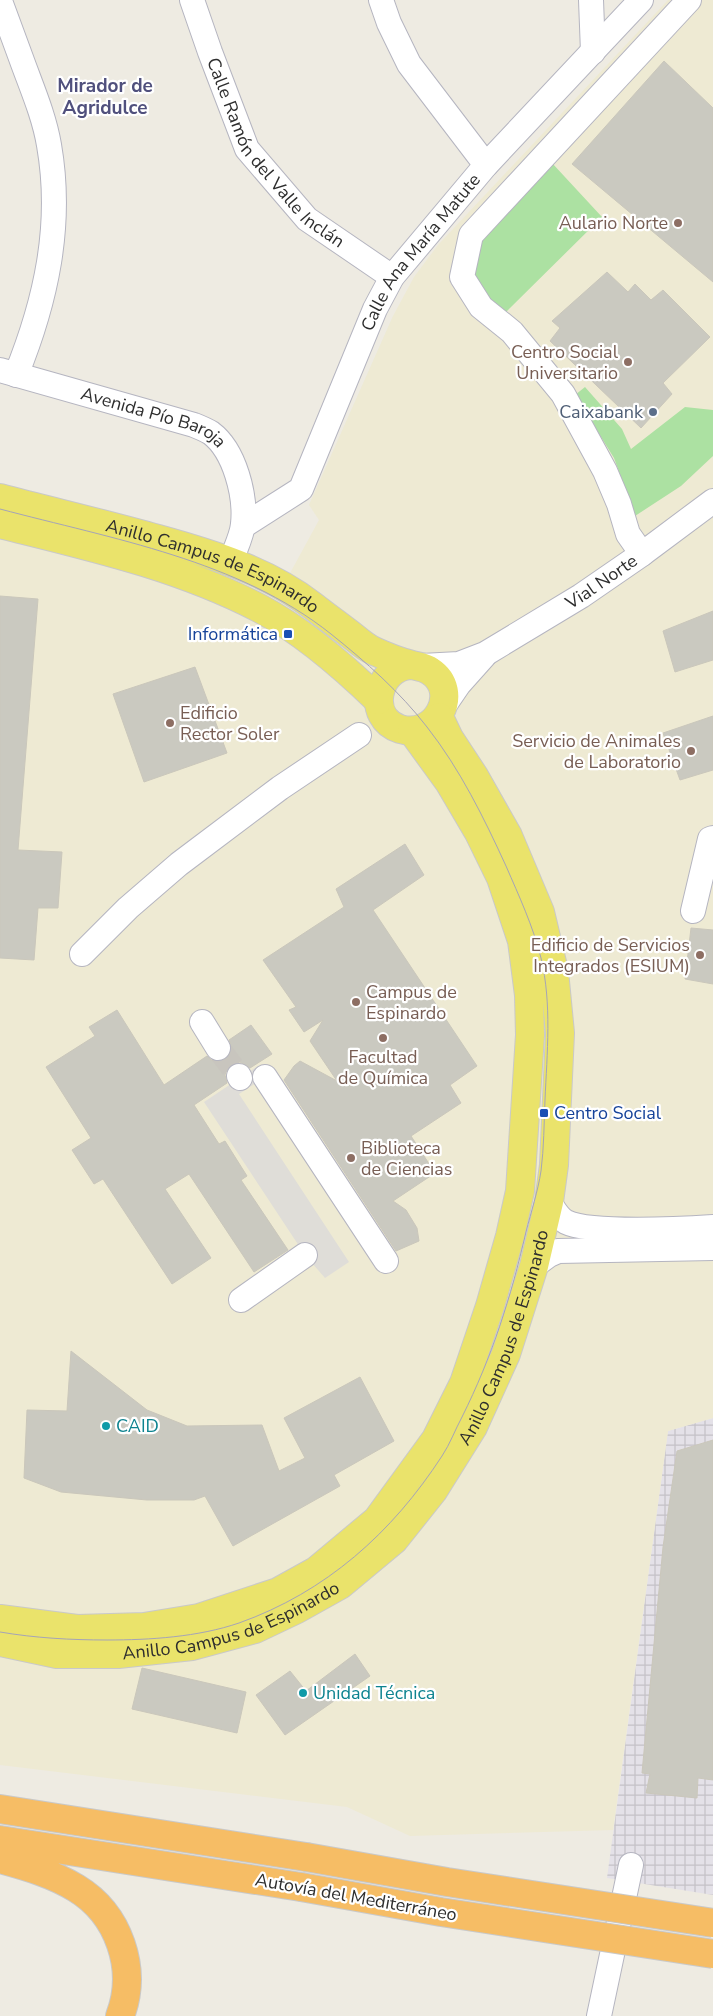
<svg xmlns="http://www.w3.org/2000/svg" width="713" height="2016" viewBox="0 0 713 2016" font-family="'Nunito Sans',sans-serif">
<defs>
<pattern id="industrial-grid" width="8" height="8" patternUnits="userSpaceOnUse" patternTransform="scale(1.25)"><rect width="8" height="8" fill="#e4e1e8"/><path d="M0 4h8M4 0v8" fill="none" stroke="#c4c1c7"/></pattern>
</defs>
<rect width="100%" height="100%" fill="#eeebe2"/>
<path fill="url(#industrial-grid)" d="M713,1418v477l-106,-17 61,-447z"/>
<path fill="#eeead3" d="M668,0h45v1418l-45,13 -55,399 -203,6 -63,-29 -347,-42v-1267l283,88 36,-66 -10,-15 84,-189 21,-39 24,-32z"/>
<path fill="#ace1a2" d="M552,163l50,54 -97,96 -25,-20 -7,-21 2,-27z
M585,387l37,42 9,20 54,-42 28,3v46l-32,30 -46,30 -21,-58 -39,-63z"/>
<path fill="#dfddd8" d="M258,1066l7,11 -26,17 110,168 -24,16 -20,-23 -101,-153z"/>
<path fill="#cac9c0" stroke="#cac7bb" d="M664,61l49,47v174l-141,-118z
M607,272l21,20 7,-8 16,16 12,-10 47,47 -47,46 9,11 -31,34 -91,-87 10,-13 -8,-7z
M0,596l38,3 -20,251 44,2 -4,56h-20l-4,52 -34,-2z
M713,611v49l-38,12 -12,-41z
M195,667l32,86 -83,29 -31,-88z
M713,716v54l-33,10 -17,-47z
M405,844l19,31 -51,35 104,156 -27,19 11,18 -50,33 24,37 -42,28 13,9 11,18 2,13 -23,10 -112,-171 10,-14 6,-5 37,20 -27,-40 13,-21 -19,12 -15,-22 7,-3 -33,-47 81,-53 -8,-18z
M691,928l22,2v54l-28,-5z
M117,1010l47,75 43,-29 4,4 7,2 8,-3 4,-4 2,-7 -3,-8 22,-15 21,29 -22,14 -10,-6 -8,2 -5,5 -2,6 2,8 -33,22 25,39 6,-3 22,35 -6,4 47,70 -34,22 -65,-98 -24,15 46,69 -39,26 -69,-105 -9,5 -22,-34 19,-12 -45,-71 49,-31 -6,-9z
M71,1351l76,59 40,16 75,-1 17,46 26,-13 -21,-40 76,-41 34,64 -60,34 6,11 -107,60 -28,-50 -11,4h-47l-86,-8 -37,-14 3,-68 40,1z
M713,1440v340l-15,-2 -1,20 -51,-5 4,-19 -8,-1 21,-226 14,-96z
M355,1654l15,22 -85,59 -29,-40 34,-24 16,20z
M142,1668l104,24 -9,41 -105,-24z"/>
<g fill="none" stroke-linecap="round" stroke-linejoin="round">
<path stroke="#c8c5be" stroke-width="24" stroke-dasharray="24 12" stroke-linecap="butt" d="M218,1048l21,28"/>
<g stroke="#b5b5c0" stroke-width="26">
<g id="minor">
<path id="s1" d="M192,0l18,52 37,97 60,70 85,58"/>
<path d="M381,0l8,23 20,41 77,101"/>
<path d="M591,0l2,52"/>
<path d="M0,1c7,19 14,38 21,57 10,28 23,57 28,87 14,80 -3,156 -33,230"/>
<path id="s2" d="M0,370l194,55c5,2 12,5 17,8 24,18 35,63 32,91 -1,12 -8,25 -12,37"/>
<path id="s3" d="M243,526l58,-37 74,-180 17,-32 94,-112 155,-165"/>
<path d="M642,554l-14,-20 -9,-30 -14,-33 -42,-77 -51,-62 -31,-25 -19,-30 9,-42 218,-235"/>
<path id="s4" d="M422,666l37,-2 26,-10 96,-58 61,-42 71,-53"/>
<path d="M444,706l15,-22 25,-28"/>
<path d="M693,911l17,-72 3,-1"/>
<path d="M82,954l46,-46 51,-44 101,-76 79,-53"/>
<path d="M202,1022l16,26"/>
<path d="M239,1076l1,2"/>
<path d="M265,1077l121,184"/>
<path d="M549,1202c5,7 9,16 17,20 24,12 117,7 147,5"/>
<path d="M534,1266l15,-11 9,-4 155,-3"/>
<path d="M241,1300l64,-45"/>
<path d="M599,2016l32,-151"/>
</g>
</g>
<g stroke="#c9c9c9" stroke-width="30">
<g id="major">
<path id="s5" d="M0,498c53,14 105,26 158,41 54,15 110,32 155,67 14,11 28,21 42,32 6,5 12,10 19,13 11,5 23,10 35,13 8,3 14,2 21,7 32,21 5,69 -30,58 -34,-11 -24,-61 10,-64"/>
<path d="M0,524c88,22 178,42 259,84 42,22 85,59 119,92"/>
<path d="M0,1619l77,10 67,-2 55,-9 79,-26 38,-21 61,-51 59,-81 28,-56 26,-77 20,-70 10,-45 10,-156 -1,-40 -7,-54 -21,-63 -22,-45 -30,-51 -37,-51"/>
<path id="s6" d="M0,1642l57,12h61l74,-8 63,-17 42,-20 43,-24 54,-45 39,-49 40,-64 33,-73 28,-88 15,-64 5,-37 6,-132 -6,-62 -14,-59 -32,-76 -34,-60 -25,-38 -10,-21"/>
</g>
</g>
<g stroke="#c9c9c9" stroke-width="30">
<path id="highway" d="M0,1809l306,48
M0,1840l301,47
M0,1859c26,7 53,15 76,29 43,26 62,81 44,128"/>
</g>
<use href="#minor" stroke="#fff" stroke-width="24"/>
<use href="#major" stroke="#eae36b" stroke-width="28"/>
<use href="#highway" stroke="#f6bd65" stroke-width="28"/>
<path stroke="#a5a4b7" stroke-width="1" d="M0,509c113,30 238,51 331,125 35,28 69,58 96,93 33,42 57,91 79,139 13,30 27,60 35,92 11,46 6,95 4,142 -1,23 -1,48 -4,71 -3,20 -10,41 -15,61 -15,65 -34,125 -64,185 -7,13 -12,27 -20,39 -50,77 -116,136 -203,167 -41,14 -89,17 -132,17 -36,0 -72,-2 -107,-8"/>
<g stroke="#c9c9c9" stroke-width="30" stroke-linecap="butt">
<path id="highway-bridge" d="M306,1857l141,25 266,41
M301,1887l140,25 272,42"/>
</g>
<use href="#highway-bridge" stroke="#f6bd65" stroke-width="28"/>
</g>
<g fill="#8d6e63" stroke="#fff" stroke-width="2">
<circle cx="678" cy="223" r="5"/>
<circle cx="628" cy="362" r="5"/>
<circle cx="170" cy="723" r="5"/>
<circle cx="691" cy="751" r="5"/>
<circle cx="700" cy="955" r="5"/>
<circle cx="356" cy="1002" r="5"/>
<circle cx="383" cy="1038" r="5"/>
<circle cx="351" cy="1158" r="5"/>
</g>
<circle fill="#5c6f8a" stroke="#fff" stroke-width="2" cx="653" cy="412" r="5"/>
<g fill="#1a4fb4" stroke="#fff" stroke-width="2">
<rect x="283" y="629" width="10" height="10" rx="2.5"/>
<rect x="539" y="1108" width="10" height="10" rx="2.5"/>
</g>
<g fill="#0f9aa8" stroke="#fff" stroke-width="2">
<circle cx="106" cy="1426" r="5"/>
<circle cx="303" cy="1693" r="5"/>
</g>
<g text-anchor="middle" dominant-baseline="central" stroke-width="4.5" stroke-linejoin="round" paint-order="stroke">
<g font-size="18" fill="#2e2e2e" stroke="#fff">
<text stroke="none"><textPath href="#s1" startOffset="178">Calle Ramón del Valle Inclán</textPath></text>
<text stroke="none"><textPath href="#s3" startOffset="336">Calle Ana María Matute</textPath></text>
<text stroke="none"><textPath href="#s2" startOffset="161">Avenida Pío Baroja</textPath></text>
<text stroke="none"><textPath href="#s5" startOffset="224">Anillo Campus de Espinardo</textPath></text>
<text stroke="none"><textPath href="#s4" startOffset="202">Vial Norte</textPath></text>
<text stroke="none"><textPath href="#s6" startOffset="658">Anillo Campus de Espinardo</textPath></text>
<text stroke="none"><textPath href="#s6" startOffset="238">Anillo Campus de Espinardo</textPath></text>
<text transform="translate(356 1897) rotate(10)">Autovía del Mediterráneo</text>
</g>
<g font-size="18" fill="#785e54" stroke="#fff" text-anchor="end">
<text x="668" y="223">Aulario Norte</text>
<text x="618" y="352">Centro Social<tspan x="618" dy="21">Universitario</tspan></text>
<text x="180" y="713" text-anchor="start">Edificio<tspan x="180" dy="21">Rector Soler</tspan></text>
<text x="681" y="741">Servicio de Animales<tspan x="681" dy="21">de Laboratorio</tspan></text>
<text x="690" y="945">Edificio de Servicios<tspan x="690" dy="21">Integrados (ESIUM)</tspan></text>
<text x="366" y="992" text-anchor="start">Campus de<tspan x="366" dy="21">Espinardo</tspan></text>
<text x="383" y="1057" text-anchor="middle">Facultad<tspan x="383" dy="21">de Química</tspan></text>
<text x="361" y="1148" text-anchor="start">Biblioteca<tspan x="361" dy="21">de Ciencias</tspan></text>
</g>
<g font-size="18" fill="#4e5e75" stroke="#fff" text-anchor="end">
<text x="643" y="412">Caixabank</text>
</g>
<g font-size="18" fill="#164399" stroke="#fff" text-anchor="end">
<text x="278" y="634">Informática</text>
<text x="554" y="1113" text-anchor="start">Centro Social</text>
</g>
<g font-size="18" fill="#0d838f" stroke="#fff" text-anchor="start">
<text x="116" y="1426">CAID</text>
<text x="313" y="1693">Unidad Técnica</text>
</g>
<g font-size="19" font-weight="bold" fill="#50507d" stroke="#fff">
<text x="105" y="86">Mirador de<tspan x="105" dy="22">Agridulce</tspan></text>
</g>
</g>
</svg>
